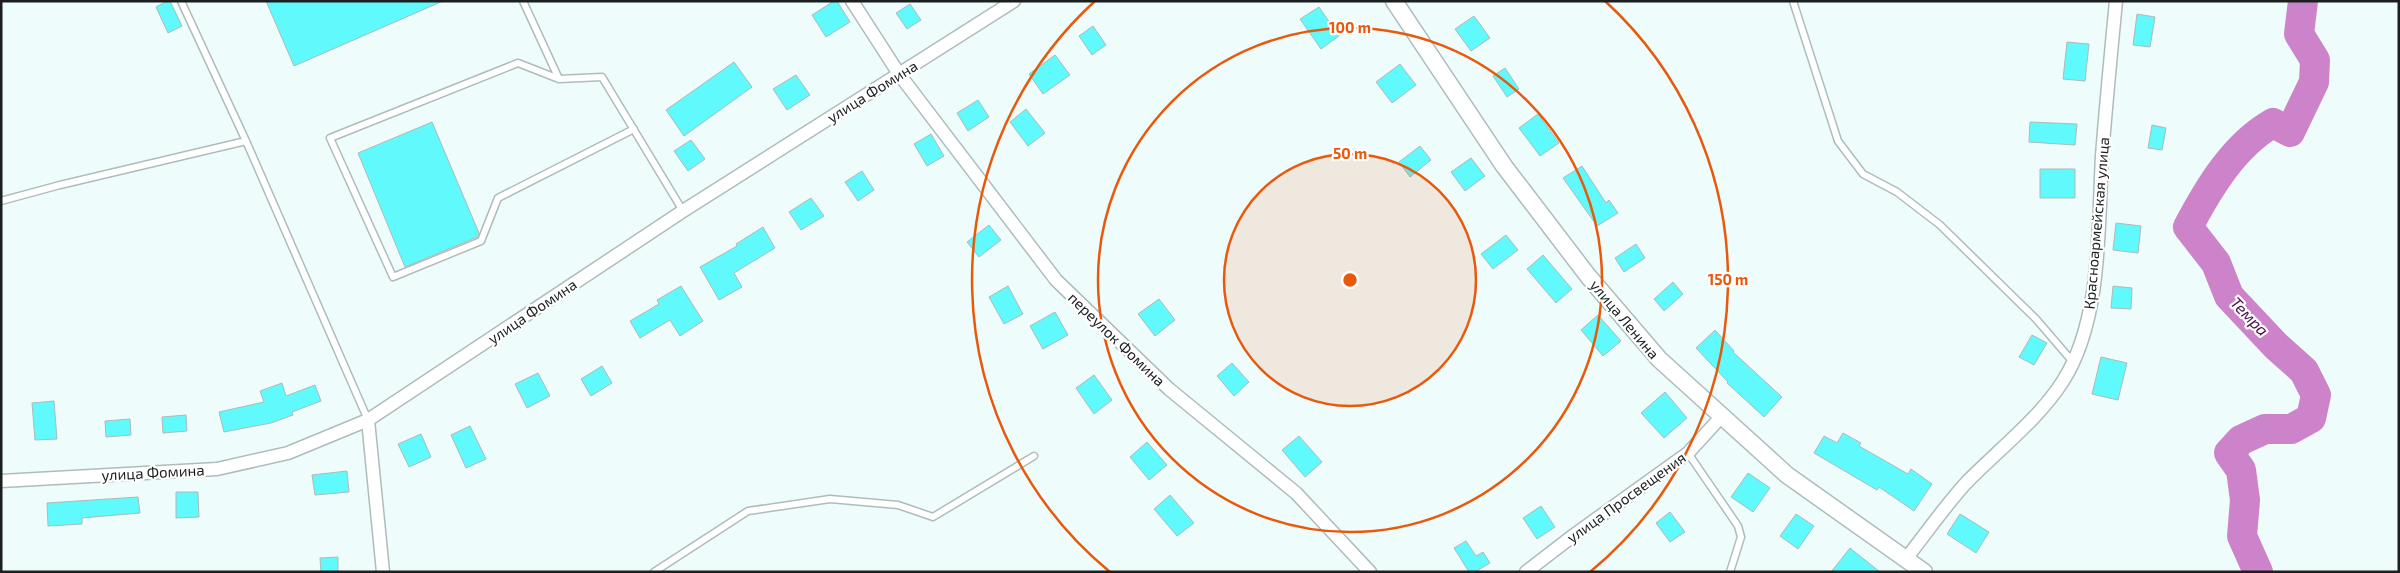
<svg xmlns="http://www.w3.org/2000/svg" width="2400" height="573" viewBox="0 0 2400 573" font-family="'Exo 2',sans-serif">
<rect width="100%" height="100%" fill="#effcfc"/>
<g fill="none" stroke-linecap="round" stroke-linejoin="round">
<path stroke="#cd83c9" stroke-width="30" d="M2258,572l-16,-36 3,-36 -4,-30 -12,-17 12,-13 24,-11h26l20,-11 5,-23 -12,-24 -28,-25 -47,-50 -13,-33 -28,-36c20,-38 46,-82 85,-104l17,9 24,-50 1,-22 -16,-26 4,-33"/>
</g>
<path fill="#60f9fc" stroke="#aebaba" d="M167,1h3l12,25 -14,7 -12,-26z
M266,1h177l-149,65z
M834,1h3l13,21 -24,15 -14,-22z
M910,4l11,16 -14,9 -11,-16z
M1319,7l20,29 -18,13 -21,-30z
M2137,14l18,3 -5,30 -17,-2z
M1474,16l16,22 -19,13 -16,-22z
M1093,26l13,19 -14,10 -13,-19z
M2067,42l22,2 -4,37 -22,-2z
M1055,55l15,20 -27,19 -14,-20z
M734,62l18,25 -68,49 -18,-26z
M1400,64l16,21 -24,18 -16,-21z
M1505,68l14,21 -12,8 -14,-21z
M796,75l14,20 -23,15 -14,-21z
M978,100l11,17 -21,14 -11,-18z
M1026,109l19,24 -17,13 -18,-24z
M1538,114l21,29 -19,13 -21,-28z
M432,122l47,111 -2,4 -72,30 -47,-114z
M2030,122l47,2 -2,21 -46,-3z
M2152,125l14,3 -4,22 -14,-2z
M931,134l13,22 -17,10 -13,-22z
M691,140l14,19 -17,12 -14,-20z
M1420,146l11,14 -21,17 -11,-15z
M1471,158l14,18 -20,15 -14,-19z
M1582,166l24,37 3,-3 9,13 -21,13 -34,-48z
M2040,169h35v29h-35z
M862,171l12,19 -16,11 -13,-19z
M811,198l13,18 -23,14 -12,-18z
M2116,223l25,3 -3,27 -25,-3z
M989,225l12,15 -22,17 -12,-15z
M763,227l12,21 -41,25 8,14 -23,13 -19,-33 37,-21 -1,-2z
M1506,235l12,15 -25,19 -12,-15z
M1636,244l9,14 -21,14 -9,-14z
M1543,255l29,34 -16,14 -29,-34z
M1673,282l10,12 -19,17 -10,-12z
M681,286l22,35 -23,15 -10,-16 -30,18 -10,-17 29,-17 -2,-4z
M1008,286l15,28 -19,10 -15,-27z
M2113,286l19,2 -1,21 -20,-1z
M1159,299l16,21 -20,16 -17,-22z
M1055,312l13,23 -25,14 -13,-23z
M1598,315l23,26 -18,15 -22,-26z
M1715,330l19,21 -1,1 49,45 -18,20 -37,-34 1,-1 -32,-34z
M2032,335l15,8 -13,22 -15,-8z
M2101,357l26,6 -9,37 -26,-6z
M1232,363l17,19 -15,14 -17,-20z
M602,366l10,17 -21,13 -10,-17z
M538,373l12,23 -23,12 -12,-24z
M1094,375l18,25 -18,14 -18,-26z
M282,383l4,13 29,-11 6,16 -29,11 1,3 -22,8 -47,9 -5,-20 45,-10 -4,-11z
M1665,392l22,26 -23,20 -23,-25z
M54,401l3,38 -22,1 -3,-37z
M186,415l1,16 -24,2 -1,-16z
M130,419l1,16 -25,2 -1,-16z
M470,426l16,33 -20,9 -15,-33z
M1843,433l18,10 -2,3 49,28 3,-5 21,15 -18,27 -35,-24 -2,3 -63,-37 10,-17 13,7z
M421,434l10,23 -22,10 -11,-23z
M1299,436l23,26 -17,15 -23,-27z
M1147,442l20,23 -18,15 -19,-23z
M347,471l2,21 -34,3 -3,-20z
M1748,473l22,15 -17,24 -22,-15z
M176,492h22l1,25 -23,1z
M1170,495l24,28 -17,13 -23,-27z
M138,497l2,16 -58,5v6l-34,2 -1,-23z
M1541,506l14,21 -18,12 -14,-21z
M1670,512l15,20 -15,10 -14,-19z
M1796,514l18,12 -16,23 -18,-13z
M1960,514l29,18 -13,21 -29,-19z
M1466,541l10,15 7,-4 7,11 -15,9h-6l-15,-24z
M1850,548l30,24h-49z
M338,557v15h-17l-1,-14z"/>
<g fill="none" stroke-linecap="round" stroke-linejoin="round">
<g stroke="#afbcbc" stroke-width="9">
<path id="service" d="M181,1l65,140 122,279
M523,1l36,78
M1793,1l45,140 25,33 34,18 43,33 96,94 37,43
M634,129l-136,69 -17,43 -88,36 -63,-139 188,-75 41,16 43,-2 81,134
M1,201l59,-16 186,-44
M1688,453l50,73 3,11 -11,35
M654,572l94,-61 82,-12 68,6 35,12 101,-61"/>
</g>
<g stroke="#afbcbc" stroke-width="15">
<path id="minor" d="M852,1l47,73 157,206 113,109 127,104 74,79
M368,420l15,152
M1,481l216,-12 71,-16 80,-33 315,-209 331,-210
M1905,560c20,-25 39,-53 61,-77 32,-33 72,-63 97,-102 39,-61 35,-154 39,-225 4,-52 9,-103 14,-155
M1526,572l48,-37 114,-82 33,-36"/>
</g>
<g stroke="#afbcbc" stroke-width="19">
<path id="tertiary" d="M1394,1l110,165 84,110 71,83 128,116 137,97"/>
</g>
<use href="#service" stroke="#fff" stroke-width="6"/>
<use href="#minor" stroke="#fff" stroke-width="12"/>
<use href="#tertiary" stroke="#fff" stroke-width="16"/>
</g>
<circle cx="1350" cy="280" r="126" fill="#e8590c" fill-opacity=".12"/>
<g fill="none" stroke="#e8590c" stroke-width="2.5">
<circle cx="1350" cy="280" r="126"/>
<circle cx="1350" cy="280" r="252"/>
<path d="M1110 572A378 378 0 0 1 1095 1M1605 1A378 378 0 0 1 1590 572"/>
</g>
<g text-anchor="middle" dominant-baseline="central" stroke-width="4.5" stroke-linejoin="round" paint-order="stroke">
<g font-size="15" fill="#1b1f1f" stroke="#fff">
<text transform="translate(872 91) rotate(-32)">улица Фомина</text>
<text transform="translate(2096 223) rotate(-85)">Красноармейская улица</text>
<text transform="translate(532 311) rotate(-34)">улица Фомина</text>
<text transform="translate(1625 319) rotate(50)">улица Ленина</text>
<text transform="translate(1117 339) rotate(44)">переулок Фомина</text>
<text transform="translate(153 472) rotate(-3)">улица Фомина</text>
<text transform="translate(1626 497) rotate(-36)">улица Просвещения</text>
</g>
<g font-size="16" font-style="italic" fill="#4d094d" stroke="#fff">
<text transform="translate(2250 316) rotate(46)">Темра</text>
</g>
</g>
<circle cx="1350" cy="280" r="8" fill="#e8590c" stroke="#fff" stroke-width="2.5"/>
<g font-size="15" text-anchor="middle" font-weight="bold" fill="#e8590c" stroke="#fff" stroke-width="4.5" stroke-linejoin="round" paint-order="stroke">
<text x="1350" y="33">100 m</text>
<text x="1350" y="159">50 m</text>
<text x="1728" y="285">150 m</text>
</g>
<rect width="2400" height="573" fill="none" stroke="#1b1f1f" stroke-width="5"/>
</svg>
